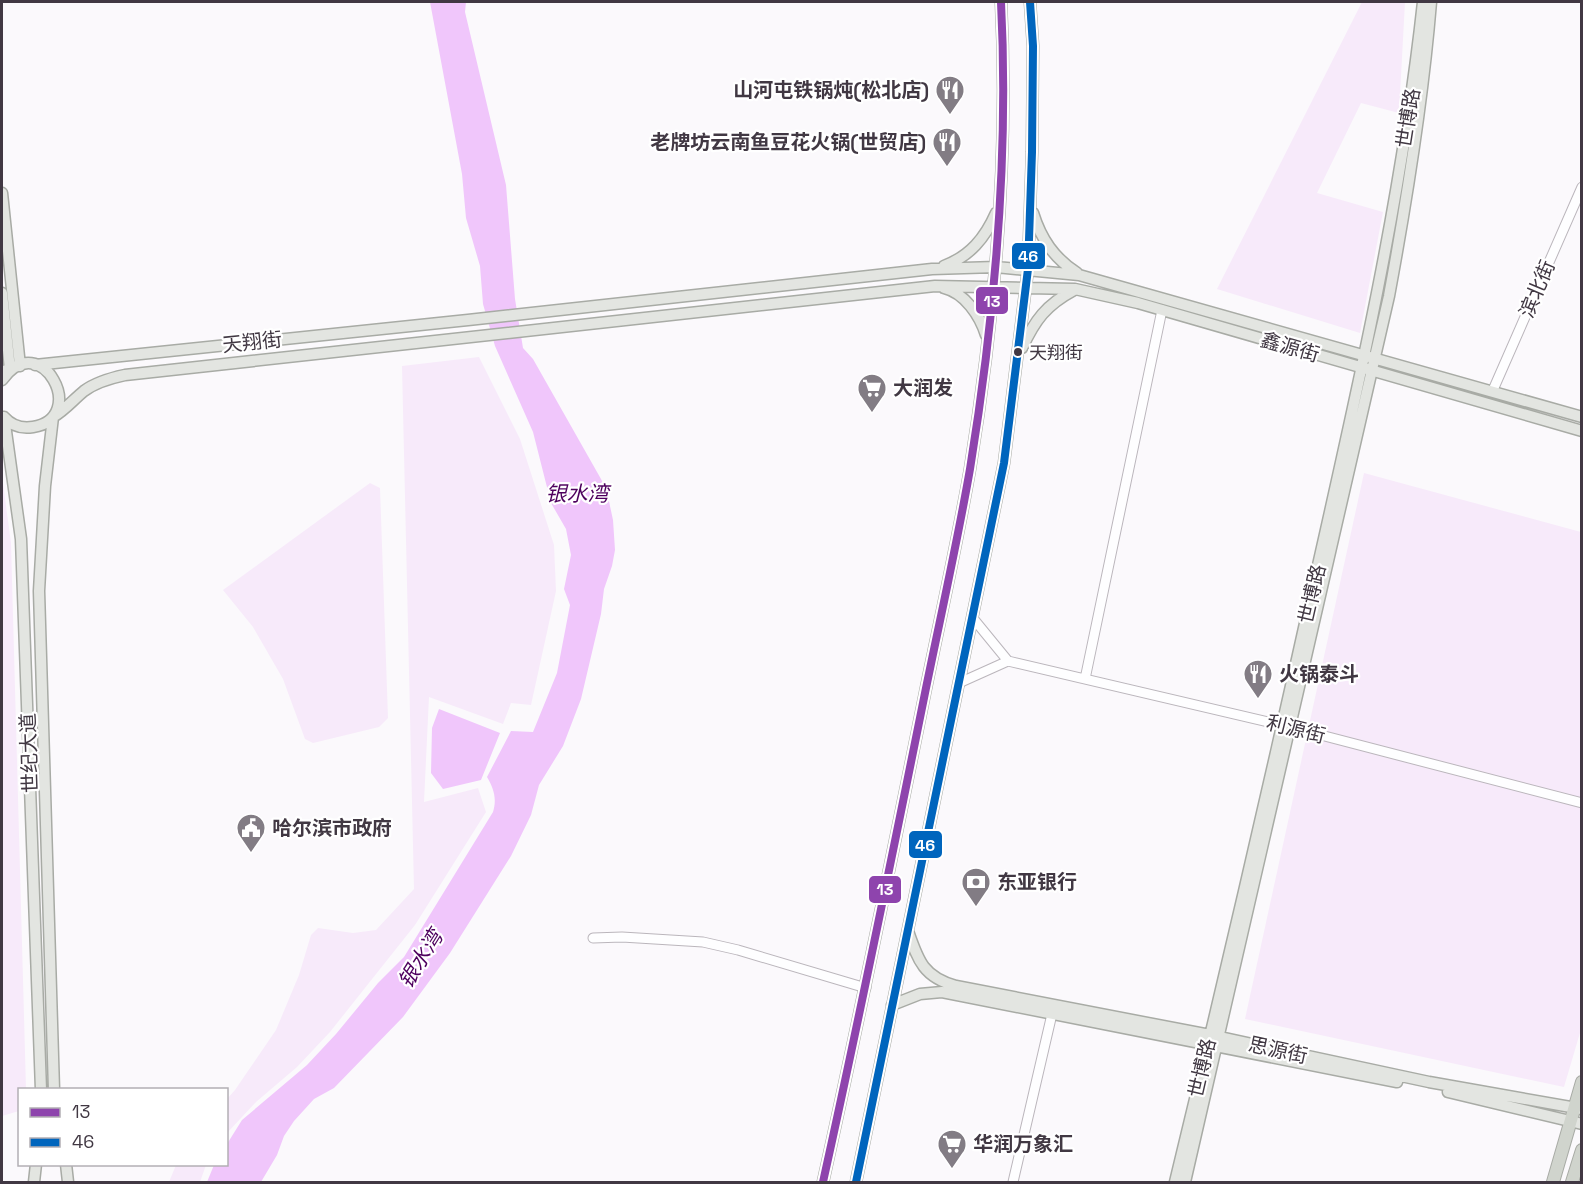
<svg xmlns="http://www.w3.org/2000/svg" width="1583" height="1184" viewBox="0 0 1583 1184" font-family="'Space Grotesk','Noto Sans SC',sans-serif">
<rect width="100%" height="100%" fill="#fbf9fc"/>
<path fill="#f7eafa" d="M1362,2h43l-6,111 -38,-10 -44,90 66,19 -23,121 -143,-44z
M479,357l41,82 34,106 2,46 -25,114 -20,-2 -8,21 -74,-27 -5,105 54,-14 8,24 -71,113 -85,107 -33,35 -41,35 -29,31v-34l8,-9 41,-60 23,-55 12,-40 7,-7 35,5 23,-3 38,-41 -12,-523z
M1364,473l217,59 1,494 -18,61 -319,-68z
M2,476l9,67 15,546 -6,1 -1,21 -17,5z
M370,483l10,5 8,230 -9,9 -66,16 -8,-4 -22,-60 -30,-52 -30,-37z
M176,1165v-1l30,1 -6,17h-31z"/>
<path fill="#f0c6fb" d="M430,2h36l-1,10 41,173 9,114 8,49 10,11 68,120 6,13 6,28 2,30 -3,16 -8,23 -3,25 -20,85 -18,47 -24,39 -8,30 -20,41 -61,97 -47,64 -69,71 -20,11 -20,22 -10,15 -7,19 -16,27h-54l7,-17 12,-1 1,-20 15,-24 65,-55 29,-31 42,-51 26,-26 89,-145c4,-13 1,-23 -6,-35l24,-46 22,1 24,-59 13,-68 -6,-16 7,-34 -5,-26 -15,-26 -18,-71 -38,-86 -12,-42 -3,-38 -14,-48 -4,-44z
M439,709l61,24 -19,47 -38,9 -12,-16 1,-45z"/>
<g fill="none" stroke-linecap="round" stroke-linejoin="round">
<g stroke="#bbb6bc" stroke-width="11">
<path id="minor" d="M1493,390l89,-203
M972,617l36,44
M1008,661l282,66 292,76
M1085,679l77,-369
M959,683l49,-22
M593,938l29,-1 81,5 35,8 128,38
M1013,1182l39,-168"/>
</g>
<g stroke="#a8aba5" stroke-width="13">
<path id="major" d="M2,193l18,173
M1033,213c8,26 21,45 44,60
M944,266c26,-10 41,-28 52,-53
M944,288c21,5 36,28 42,47
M2,293l8,76 -4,1
M1022,348c13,-28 24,-43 52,-58
M35,365l433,-45 464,-51 64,-2 83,8 503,142
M2,380c39,-54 88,38 31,47 -12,2 -22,-2 -29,-10
M4,417l17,122 20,551
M908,931c10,29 15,46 48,55l254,49 219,47 153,27
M892,1005l28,-11 22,-2 455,90
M54,1090l-15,-499 6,-105 8,-69c12,-7 20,-17 31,-26 12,-9 27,-13 41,-16l810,-89 140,3 63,14 444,128
M1448,1092l134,32
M66,1164l2,18
M34,1182l2,-18
M823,1182c36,-162 69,-325 102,-489 15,-74 32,-149 45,-224 25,-154 39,-312 31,-467
M856,1182l148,-719 24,-194 4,-117 1,-106 -3,-44
M1175,1182c49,-202 96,-405 141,-608 43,-190 86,-379 107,-572
M1185,1182l204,-886c18,-97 34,-196 42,-294"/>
</g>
<g stroke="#a8aba5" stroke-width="14">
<path id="highway" d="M1553,1182l29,-100
M1572,1182l10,-32"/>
</g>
<use href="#minor" stroke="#fefeff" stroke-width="9"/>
<use href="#major" stroke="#e3e5e1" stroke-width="10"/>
<use href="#highway" stroke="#d0d4cd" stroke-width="12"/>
<g stroke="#fff" stroke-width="12">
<path id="bus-1" d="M823,1182c36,-162 69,-325 102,-489 15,-74 32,-149 45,-224 25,-154 39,-312 31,-467"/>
</g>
<g stroke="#fff" stroke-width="12">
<path id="bus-2" d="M856,1182l148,-719 24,-194 4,-117 1,-106 -3,-44"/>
</g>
<use href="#bus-1" stroke="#8e44ad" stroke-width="8"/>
<use href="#bus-2" stroke="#0065bd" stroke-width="8"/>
</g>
<defs>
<g id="restaurant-pin" transform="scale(1.5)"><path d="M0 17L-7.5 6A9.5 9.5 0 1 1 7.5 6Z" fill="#827c84" stroke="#fff"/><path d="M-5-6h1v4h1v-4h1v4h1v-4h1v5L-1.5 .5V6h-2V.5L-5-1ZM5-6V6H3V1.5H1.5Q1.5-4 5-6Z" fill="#fff"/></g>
<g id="supermarket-pin" transform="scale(1.5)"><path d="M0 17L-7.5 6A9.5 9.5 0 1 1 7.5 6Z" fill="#827c84" stroke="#fff"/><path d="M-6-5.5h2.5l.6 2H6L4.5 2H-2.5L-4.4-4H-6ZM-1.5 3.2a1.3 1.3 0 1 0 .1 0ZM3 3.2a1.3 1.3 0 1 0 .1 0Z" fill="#fff"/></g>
<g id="civic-pin" transform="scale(1.5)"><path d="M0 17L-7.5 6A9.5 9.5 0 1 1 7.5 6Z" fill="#827c84" stroke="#fff"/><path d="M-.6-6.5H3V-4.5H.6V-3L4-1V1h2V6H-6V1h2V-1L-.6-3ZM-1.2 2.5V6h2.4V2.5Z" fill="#fff"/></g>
<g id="bank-pin" transform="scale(1.5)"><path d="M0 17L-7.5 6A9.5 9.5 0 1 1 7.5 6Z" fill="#827c84" stroke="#fff"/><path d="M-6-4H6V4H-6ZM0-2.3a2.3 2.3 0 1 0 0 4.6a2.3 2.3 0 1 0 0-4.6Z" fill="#fff"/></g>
</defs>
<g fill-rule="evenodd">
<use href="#restaurant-pin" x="950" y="90"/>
<use href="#restaurant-pin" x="947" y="142"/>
<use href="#supermarket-pin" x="872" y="388"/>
<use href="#restaurant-pin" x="1258" y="674"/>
<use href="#civic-pin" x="251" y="828"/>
<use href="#bank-pin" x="976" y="882"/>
<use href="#supermarket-pin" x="952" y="1144"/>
</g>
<circle fill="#413843" stroke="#fff" stroke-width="2" cx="1018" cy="352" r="5"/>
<g text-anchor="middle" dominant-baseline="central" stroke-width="4.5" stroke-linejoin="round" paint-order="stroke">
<g font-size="18" fill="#413843" stroke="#fff" text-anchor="start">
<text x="1029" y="352">天翔街</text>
</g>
<g font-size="20" font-weight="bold" fill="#413843" stroke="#fff" text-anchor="start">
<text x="929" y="90" text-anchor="end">山河屯铁锅炖(松北店)</text>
<text x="926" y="142" text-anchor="end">老牌坊云南鱼豆花火锅(世贸店)</text>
<text x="893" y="388">大润发</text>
<text x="1279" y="674">火锅泰斗</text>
<text x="272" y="828">哈尔滨市政府</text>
<text x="997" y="882">东亚银行</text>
<text x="973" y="1144">华润万象汇</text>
</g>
<g font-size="20" fill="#413843" stroke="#fff">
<text transform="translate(1408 118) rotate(-81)">世博路</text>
<text transform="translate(1537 289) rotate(-67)">滨北街</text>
<text transform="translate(252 342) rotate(-6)">天翔街</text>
<text transform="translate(1290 347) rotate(16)">鑫源街</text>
<text transform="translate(1312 594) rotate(-77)">世博路</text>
<text transform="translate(1296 729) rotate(14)">利源街</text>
<text transform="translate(29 753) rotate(-92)">世纪大道</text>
<text transform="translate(1278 1050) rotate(12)">思源街</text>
<text transform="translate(1202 1068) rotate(-77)">世博路</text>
</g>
<g font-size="21" font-style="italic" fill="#4e005e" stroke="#fff">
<text x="577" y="493">银水湾</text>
<text transform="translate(420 959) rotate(-58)">银水湾</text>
</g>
</g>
<g stroke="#fff" stroke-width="2">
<rect x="1011" y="242" width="35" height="28" rx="6" fill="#0065bd"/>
<rect x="975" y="286" width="34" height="29" rx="6" fill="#8e44ad"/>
<rect x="908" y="830" width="35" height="29" rx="6" fill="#0065bd"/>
<rect x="868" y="875" width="34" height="29" rx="6" fill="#8e44ad"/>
</g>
<g font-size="16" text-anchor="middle" font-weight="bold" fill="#fff">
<text x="1028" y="262">46</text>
<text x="992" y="307">13</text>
<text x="925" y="851">46</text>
<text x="885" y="895">13</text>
</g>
<rect width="1583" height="1184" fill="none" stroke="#413843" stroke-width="6"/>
<rect x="18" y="1088" width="210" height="78" fill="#ffffff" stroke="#b3afb4" stroke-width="1.5"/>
<rect x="30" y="1108" width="30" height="9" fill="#8e44ad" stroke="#b3afb4" stroke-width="1.5"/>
<text x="72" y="1118" font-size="18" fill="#413843">13</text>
<rect x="30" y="1138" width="30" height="9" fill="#0065bd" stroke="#b3afb4" stroke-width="1.5"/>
<text x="72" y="1148" font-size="18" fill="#413843">46</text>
</svg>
